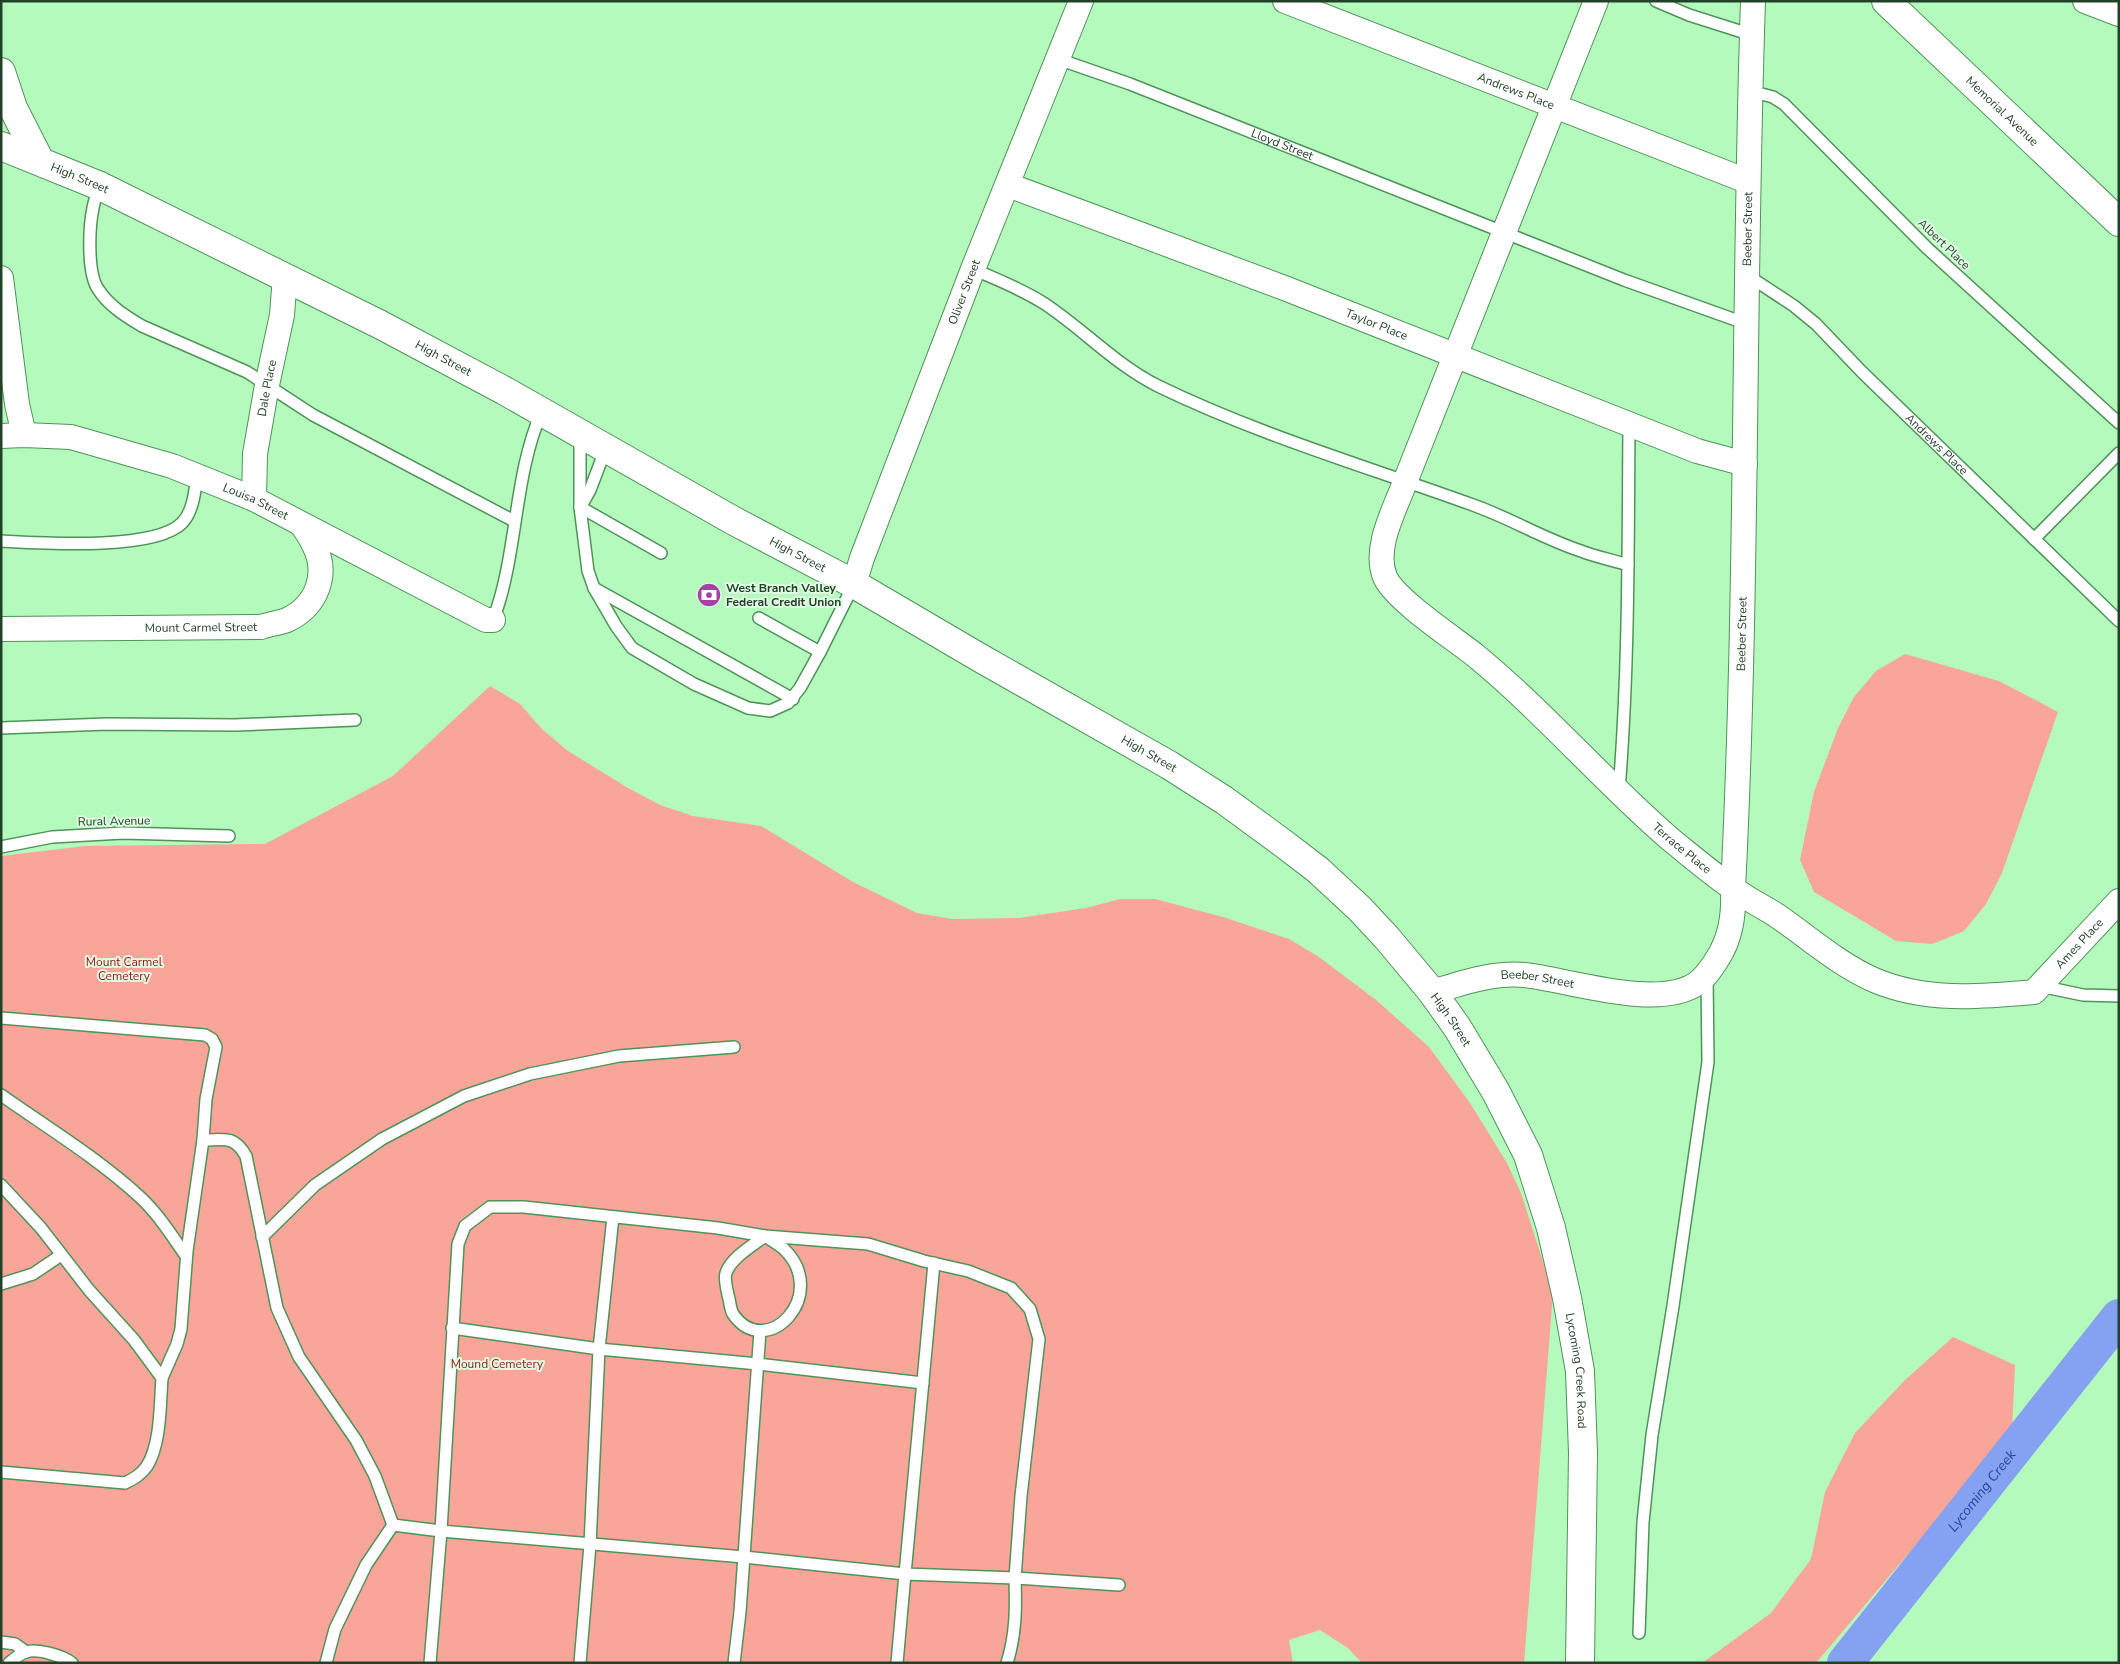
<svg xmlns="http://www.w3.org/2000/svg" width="2120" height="1664" viewBox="0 0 2120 1664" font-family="'Nunito Sans',sans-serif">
<rect width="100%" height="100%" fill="#b4fabd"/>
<path fill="#faa59a" d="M1905,654l94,27 59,31 -56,161 -16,31 -22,27 -32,13 -36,-3 -82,-49 -14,-32 14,-68 24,-64 16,-31 22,-26z
M490,686l30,18 22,25 26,22 60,37 32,17 33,11 68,10 92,56 64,31 35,6 67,-1 67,-10 34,-9h35l68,18 66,22 30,18 57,43 53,47 41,56 37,60 14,30 32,100 -29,370h-162l-14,-15 -28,-18 -31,10 4,23h-1292v-807l84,-10 180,-2 128,-68z
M1953,1337l62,28 -3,66 -196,232h-114l69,-50 40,-54 14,-67 30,-59 49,-52z"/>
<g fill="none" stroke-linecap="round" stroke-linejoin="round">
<path stroke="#84a1f2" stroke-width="36" id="s1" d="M1845,1663l274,-346"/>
<g stroke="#4f925a" stroke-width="14">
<g id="service">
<path d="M1656,1l33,14 63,20"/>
<path id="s2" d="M1058,59l72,25 494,196 123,44"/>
<path d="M1750,91l23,6 11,7 143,144 192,175"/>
<path d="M100,186c-3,8 -6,15 -7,22 -4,19 -6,65 5,81 10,16 27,27 44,37l105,46 66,43 201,106"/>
<path d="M973,269c25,11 49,20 72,35 39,26 71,61 113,82 101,49 210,81 315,119 37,13 71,34 108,46 15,6 32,9 47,14"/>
<path id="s3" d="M1747,275l47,31 22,18 46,48 257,249"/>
<path d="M580,435v72l8,64 6,17 22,38 16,22 62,36 54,24 22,3 18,-8 12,-15 20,-36 34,-68"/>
<path d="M581,506l9,-16 16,-42"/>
<path d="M580,507l81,46"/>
<path d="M2034,539l85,-86"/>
<path d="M1,541c40,2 153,10 181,-18 11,-11 13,-32 15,-47"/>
<path d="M594,588l199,111"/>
<path d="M759,618l61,34"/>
<path d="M493,620c25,-65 20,-144 49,-209"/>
<path d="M1,728l106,-4 128,1 120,-5"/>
<path d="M1619,790c10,-122 9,-244 10,-366"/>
<path d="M1,847l51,-10 71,-4 106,3"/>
<path d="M2040,986l43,9 36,1"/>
<path d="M1,1018l204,17 7,4 4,8 -10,52 -3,41 -16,111 -6,78 -4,15 -15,34"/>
<path d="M1,1095c47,33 98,64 140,103 18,17 31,38 45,58"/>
<path d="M203,1140c22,0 31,-5 43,16l31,152 22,49 57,83 19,36 18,49"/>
<path d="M1,1185l40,43 48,62 45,50 28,38c-2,26 -1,66 -15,88 -6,9 -14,13 -22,17l-124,-11"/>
<path d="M765,1236c6,4 13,8 19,13 47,46 -18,113 -51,65 -3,-5 -3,-13 -5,-19 -1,-5 -4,-17 -2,-22 5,-15 27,-28 39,-37z"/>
<path d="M262,1237l53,-52 67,-46 82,-43 66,-22 89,-18 115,-9"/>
<path d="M1,1284l32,-10 28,-19"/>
<path d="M452,1328l147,21 159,15 165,19"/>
<path d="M1639,1633l4,-111 9,-87 21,-129 35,-244 -1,-86"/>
<path d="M1,1642l14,2 11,8"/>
<path d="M9,1663c5,-4 12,-10 17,-11 11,-4 37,4 46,11"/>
<path d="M326,1663l9,-34 31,-64 27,-40 48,6 -11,132"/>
<path d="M580,1663l10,-118 9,-196 14,-132"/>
<path d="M734,1663l6,-51 20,-281"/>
<path d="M897,1663l8,-89 -161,-17 -303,-26 17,-287 7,-18 25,-19h34l194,21 47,8 103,8 56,17 44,10 43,17 19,21 9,30 -18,157 -6,82 -110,-4 29,-311"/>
<path d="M1007,1663c9,-29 9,-55 8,-85l104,7"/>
</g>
</g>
<g stroke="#4f925a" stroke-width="26">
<g id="minor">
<path id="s4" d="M1285,1l462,180"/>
<path id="s5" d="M1596,1l-191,481c-10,27 -32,66 -20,95 10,23 70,62 91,79 69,57 127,125 194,183 21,17 42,35 64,50 13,10 28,17 42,26 32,22 62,49 98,65 52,22 105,17 160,12l85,-91"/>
<path d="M2085,1l34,13"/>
<path id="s6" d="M1008,185l279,104 410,162 48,13"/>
<path d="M1,278l16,126 7,31"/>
<path id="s7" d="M1,436l23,-1 47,2 101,29 82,33 232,121h7"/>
<path id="s8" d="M254,499l1,-45 12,-69 15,-70 3,-39"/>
<path id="s9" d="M854,584l8,-26 111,-289 108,-268"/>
<path id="s10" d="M1,629l260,-2c9,-3 18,-4 26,-7 30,-14 42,-46 27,-75 -3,-7 -8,-14 -12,-20"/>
<path id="s11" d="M1432,992c30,-9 61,-20 93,-17 44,5 132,35 171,9 9,-6 14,-14 20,-23 15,-22 18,-46 17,-72 15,-296 10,-592 20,-888"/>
</g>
</g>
<g stroke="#4f925a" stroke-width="30">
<g id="tertiary">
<path id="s12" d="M1886,1l233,221"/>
</g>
</g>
<g stroke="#4f925a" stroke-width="30">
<g id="secondary">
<path d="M1,72l12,36 27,53"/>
<path id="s13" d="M1,146l99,40 281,139 124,66 229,130 120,63 128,75 187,106 55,35 60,44 34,26 42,39 27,29 45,54 25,35 39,65 32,63 23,73 16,70 13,73 3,82 -3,210"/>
</g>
</g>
<use href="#service" stroke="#fff" stroke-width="11"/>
<use href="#minor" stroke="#fff" stroke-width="24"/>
<use href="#tertiary" stroke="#fff" stroke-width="28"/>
<use href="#secondary" stroke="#fff" stroke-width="28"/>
</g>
<defs>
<g id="bank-disc" transform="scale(1.25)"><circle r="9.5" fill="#a641a5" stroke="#e0fce3"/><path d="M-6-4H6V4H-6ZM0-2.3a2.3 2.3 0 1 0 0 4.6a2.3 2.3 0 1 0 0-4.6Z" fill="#fff"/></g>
</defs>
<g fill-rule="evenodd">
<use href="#bank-disc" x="709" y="595"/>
</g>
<g text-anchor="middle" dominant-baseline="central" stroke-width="4" stroke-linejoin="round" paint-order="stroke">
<g font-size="12" fill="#234028" stroke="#e0fce3">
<text stroke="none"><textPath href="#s4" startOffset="248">Andrews Place</textPath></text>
<text stroke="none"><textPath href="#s12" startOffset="160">Memorial Avenue</textPath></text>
<text stroke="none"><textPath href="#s2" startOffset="240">Lloyd Street</textPath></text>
<text stroke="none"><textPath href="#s13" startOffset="85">High Street</textPath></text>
<text stroke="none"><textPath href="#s11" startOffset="1036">Beeber Street</textPath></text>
<text transform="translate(1944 244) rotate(44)">Albert Place</text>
<text stroke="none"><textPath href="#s9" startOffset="312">Oliver Street</textPath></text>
<text stroke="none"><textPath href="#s6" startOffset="394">Taylor Place</textPath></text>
<text stroke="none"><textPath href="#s13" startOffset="491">High Street</textPath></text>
<text stroke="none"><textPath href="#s8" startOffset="112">Dale Place</textPath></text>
<text stroke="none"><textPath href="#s3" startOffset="255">Andrews Place</textPath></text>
<text stroke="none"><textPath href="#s7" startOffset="266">Louisa Street</textPath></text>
<text stroke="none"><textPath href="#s13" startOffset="896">High Street</textPath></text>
<text stroke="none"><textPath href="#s10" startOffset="200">Mount Carmel Street</textPath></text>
<text stroke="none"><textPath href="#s11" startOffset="631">Beeber Street</textPath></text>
<text stroke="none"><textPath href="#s13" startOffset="1300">High Street</textPath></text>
<text transform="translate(114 821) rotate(-1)">Rural Avenue</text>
<text stroke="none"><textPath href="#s5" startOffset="1020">Terrace Place</textPath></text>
<text stroke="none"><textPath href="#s5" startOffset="1482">Ames Place</textPath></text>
<text stroke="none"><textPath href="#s11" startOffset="108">Beeber Street</textPath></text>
<text stroke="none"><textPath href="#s13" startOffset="1706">High Street</textPath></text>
<text stroke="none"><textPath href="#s13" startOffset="2084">Lycoming Creek Road</textPath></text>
</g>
<g font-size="12" font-weight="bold" fill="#234028" stroke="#e0fce3" text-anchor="start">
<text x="726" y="588">West Branch Valley<tspan x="726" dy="14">Federal Credit Union</tspan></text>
</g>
<g font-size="12" fill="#8e1815" stroke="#e0fce3">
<text x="124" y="962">Mount Carmel<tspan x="124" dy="14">Cemetery</tspan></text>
<text x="497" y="1364">Mound Cemetery</text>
</g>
<g font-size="14" font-style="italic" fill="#2b439f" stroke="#e0fce3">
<text stroke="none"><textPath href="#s1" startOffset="220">Lycoming Creek</textPath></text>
</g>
</g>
<rect width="2120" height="1664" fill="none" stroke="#234028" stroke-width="5"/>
</svg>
